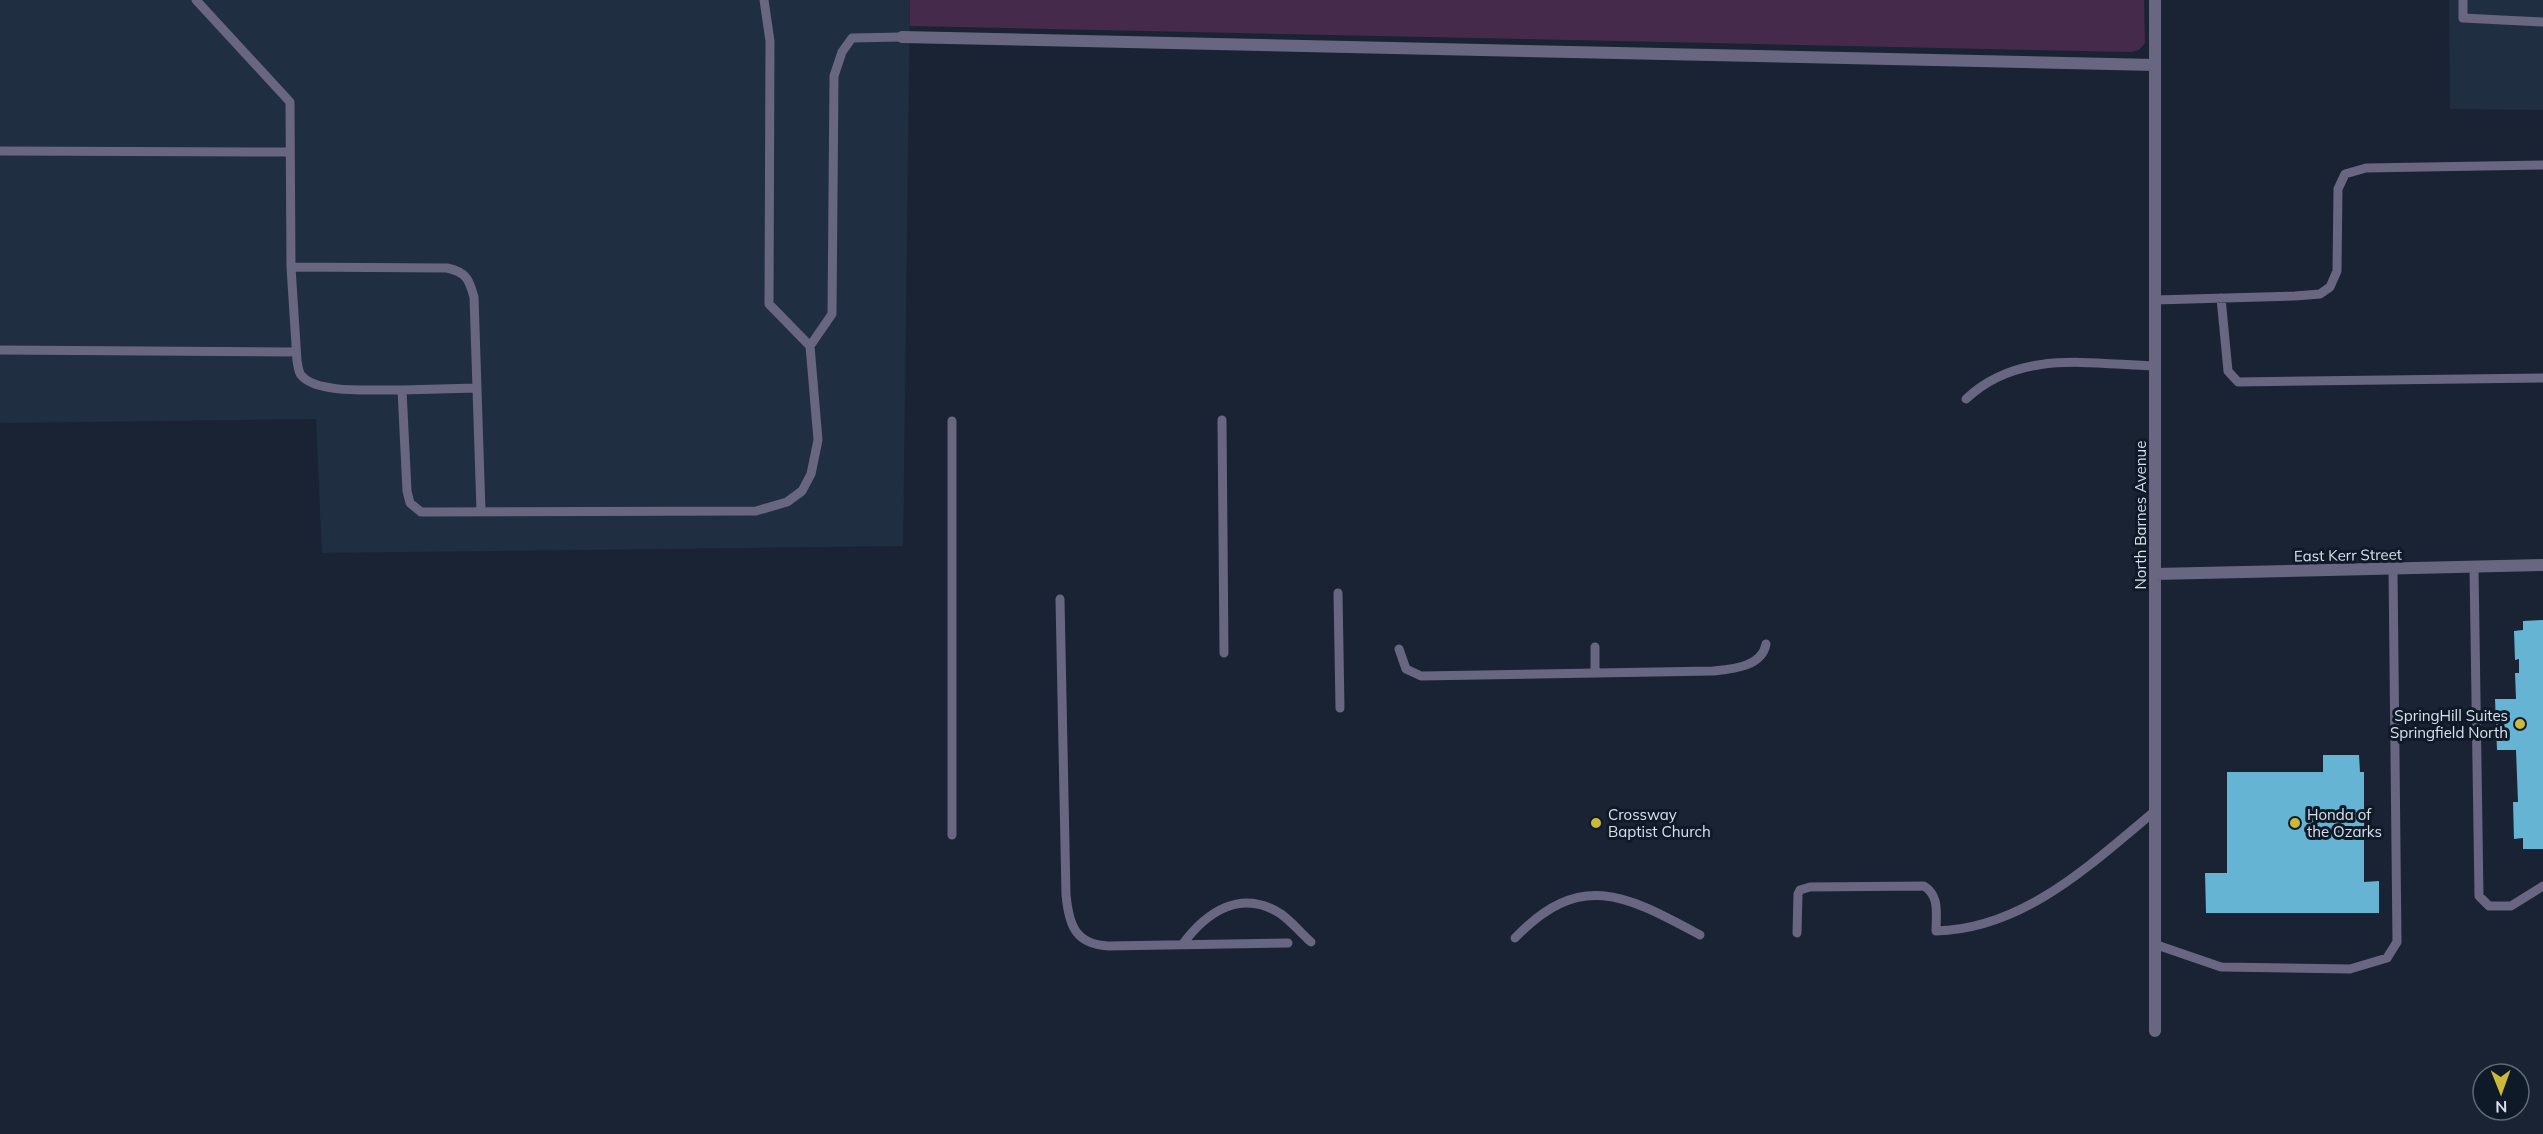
<svg xmlns="http://www.w3.org/2000/svg" width="2543" height="1134" viewBox="0 0 2543 1134" font-family="Mulish,sans-serif">
<rect width="100%" height="100%" fill="#192333"/>
<path fill="#1f2e41" d="M0,0h910l-7,546 -581,7 -6,-134 -316,4z
M2449,0h94v110l-93,-1z"/>
<path fill="#452a4c" d="M910,0h1234l1,43 -6,7 -8,2 -1221,-26z"/>
<path fill="#66b4d3" d="M2543,620v229h-20v-11l-9,1 -1,-37h5l-2,-52h-19l-2,-51h21l-1,-26h4v-14l-4,1 -1,-29 9,-1v-9z
M2323,755h36l1,17h4v110l15,-1v32h-173l-1,-40h22v-101h96z"/>
<g fill="none" stroke-linecap="round" stroke-linejoin="round">
<path stroke="#686680" stroke-width="9" d="M196,0l94,102 1,165 6,94c1,4 1,10 4,14 16,20 76,14 101,15l5,101 3,12 11,9 335,-1 31,-9 15,-11 9,-17 7,-34 -8,-94 -41,-42 1,-263 -6,-41
M2463,0v18l80,4
M0,151l290,1
M291,267l156,1c19,4 22,11 27,29l7,214
M2221,298l7,73 10,11 305,-4
M2155,300l140,-4 25,-2 10,-7 7,-16 1,-82 7,-15 21,-6 177,-3
M810,346l22,-32 2,-238 8,-24 10,-14 50,-1
M0,350l296,2
M402,390l75,-2
M1966,399c53,-50 123,-35 189,-33
M1222,420l2,233
M2474,567l5,329 10,10h22l32,-20
M1338,593l2,115
M1060,599l6,296c3,30 9,49 42,51l180,-3
M1595,647v26
M1399,649l7,20 15,7 292,-5c19,-2 49,-4 53,-27
M952,835v-414
M1797,933l1,-39 2,-4 10,-3 114,-1c16,10 12,28 12,45 88,-2 155,-67 219,-120
M1515,938c66,-69 112,-42 185,-3
M2154,944l67,23 129,2 37,-11 10,-16 -4,-373
M1182,945c24,-33 59,-57 99,-31 11,8 20,19 30,28"/>
<path stroke="#686680" stroke-width="12" d="M902,37l1253,28
M2155,574l388,-9
M2155,1031v-1031"/>
</g>
<g fill="#ccb939" stroke="#0f1a29" stroke-width="2">
<circle cx="2520" cy="724" r="6"/>
<circle cx="1596" cy="823" r="6"/>
<circle cx="2295" cy="823" r="6"/>
</g>
<g text-anchor="middle" dominant-baseline="central" stroke-width="6" stroke-linejoin="round" paint-order="stroke">
<g font-size="15" fill="#d9e0ea" stroke="#0f1a29">
<text transform="translate(2140 515) rotate(-90)">North Barnes Avenue</text>
<text transform="translate(2348 555) rotate(-1)">East Kerr Street</text>
</g>
<g font-size="15" fill="#d9e0ea" stroke="#0f1a29" text-anchor="start">
<text x="2508" y="715" text-anchor="end">SpringHill Suites<tspan x="2508" dy="17">Springfield North</tspan></text>
<text x="1608" y="814">Crossway<tspan x="1608" dy="17">Baptist Church</tspan></text>
<text x="2307" y="814">Honda of<tspan x="2307" dy="17">the Ozarks</tspan></text>
</g>
</g>
<g transform="translate(2501 1092) rotate(179)"><circle r="28" fill="#0f1a29" stroke="#606976" stroke-width="1.5"/>
<path d="M0-4.5L10 22L0 15L-10 22Z" fill="#ccb939"/>
<text y="-9" font-size="16" font-weight="bold" text-anchor="middle" fill="#d9e0ea">N</text>
</g>
</svg>
